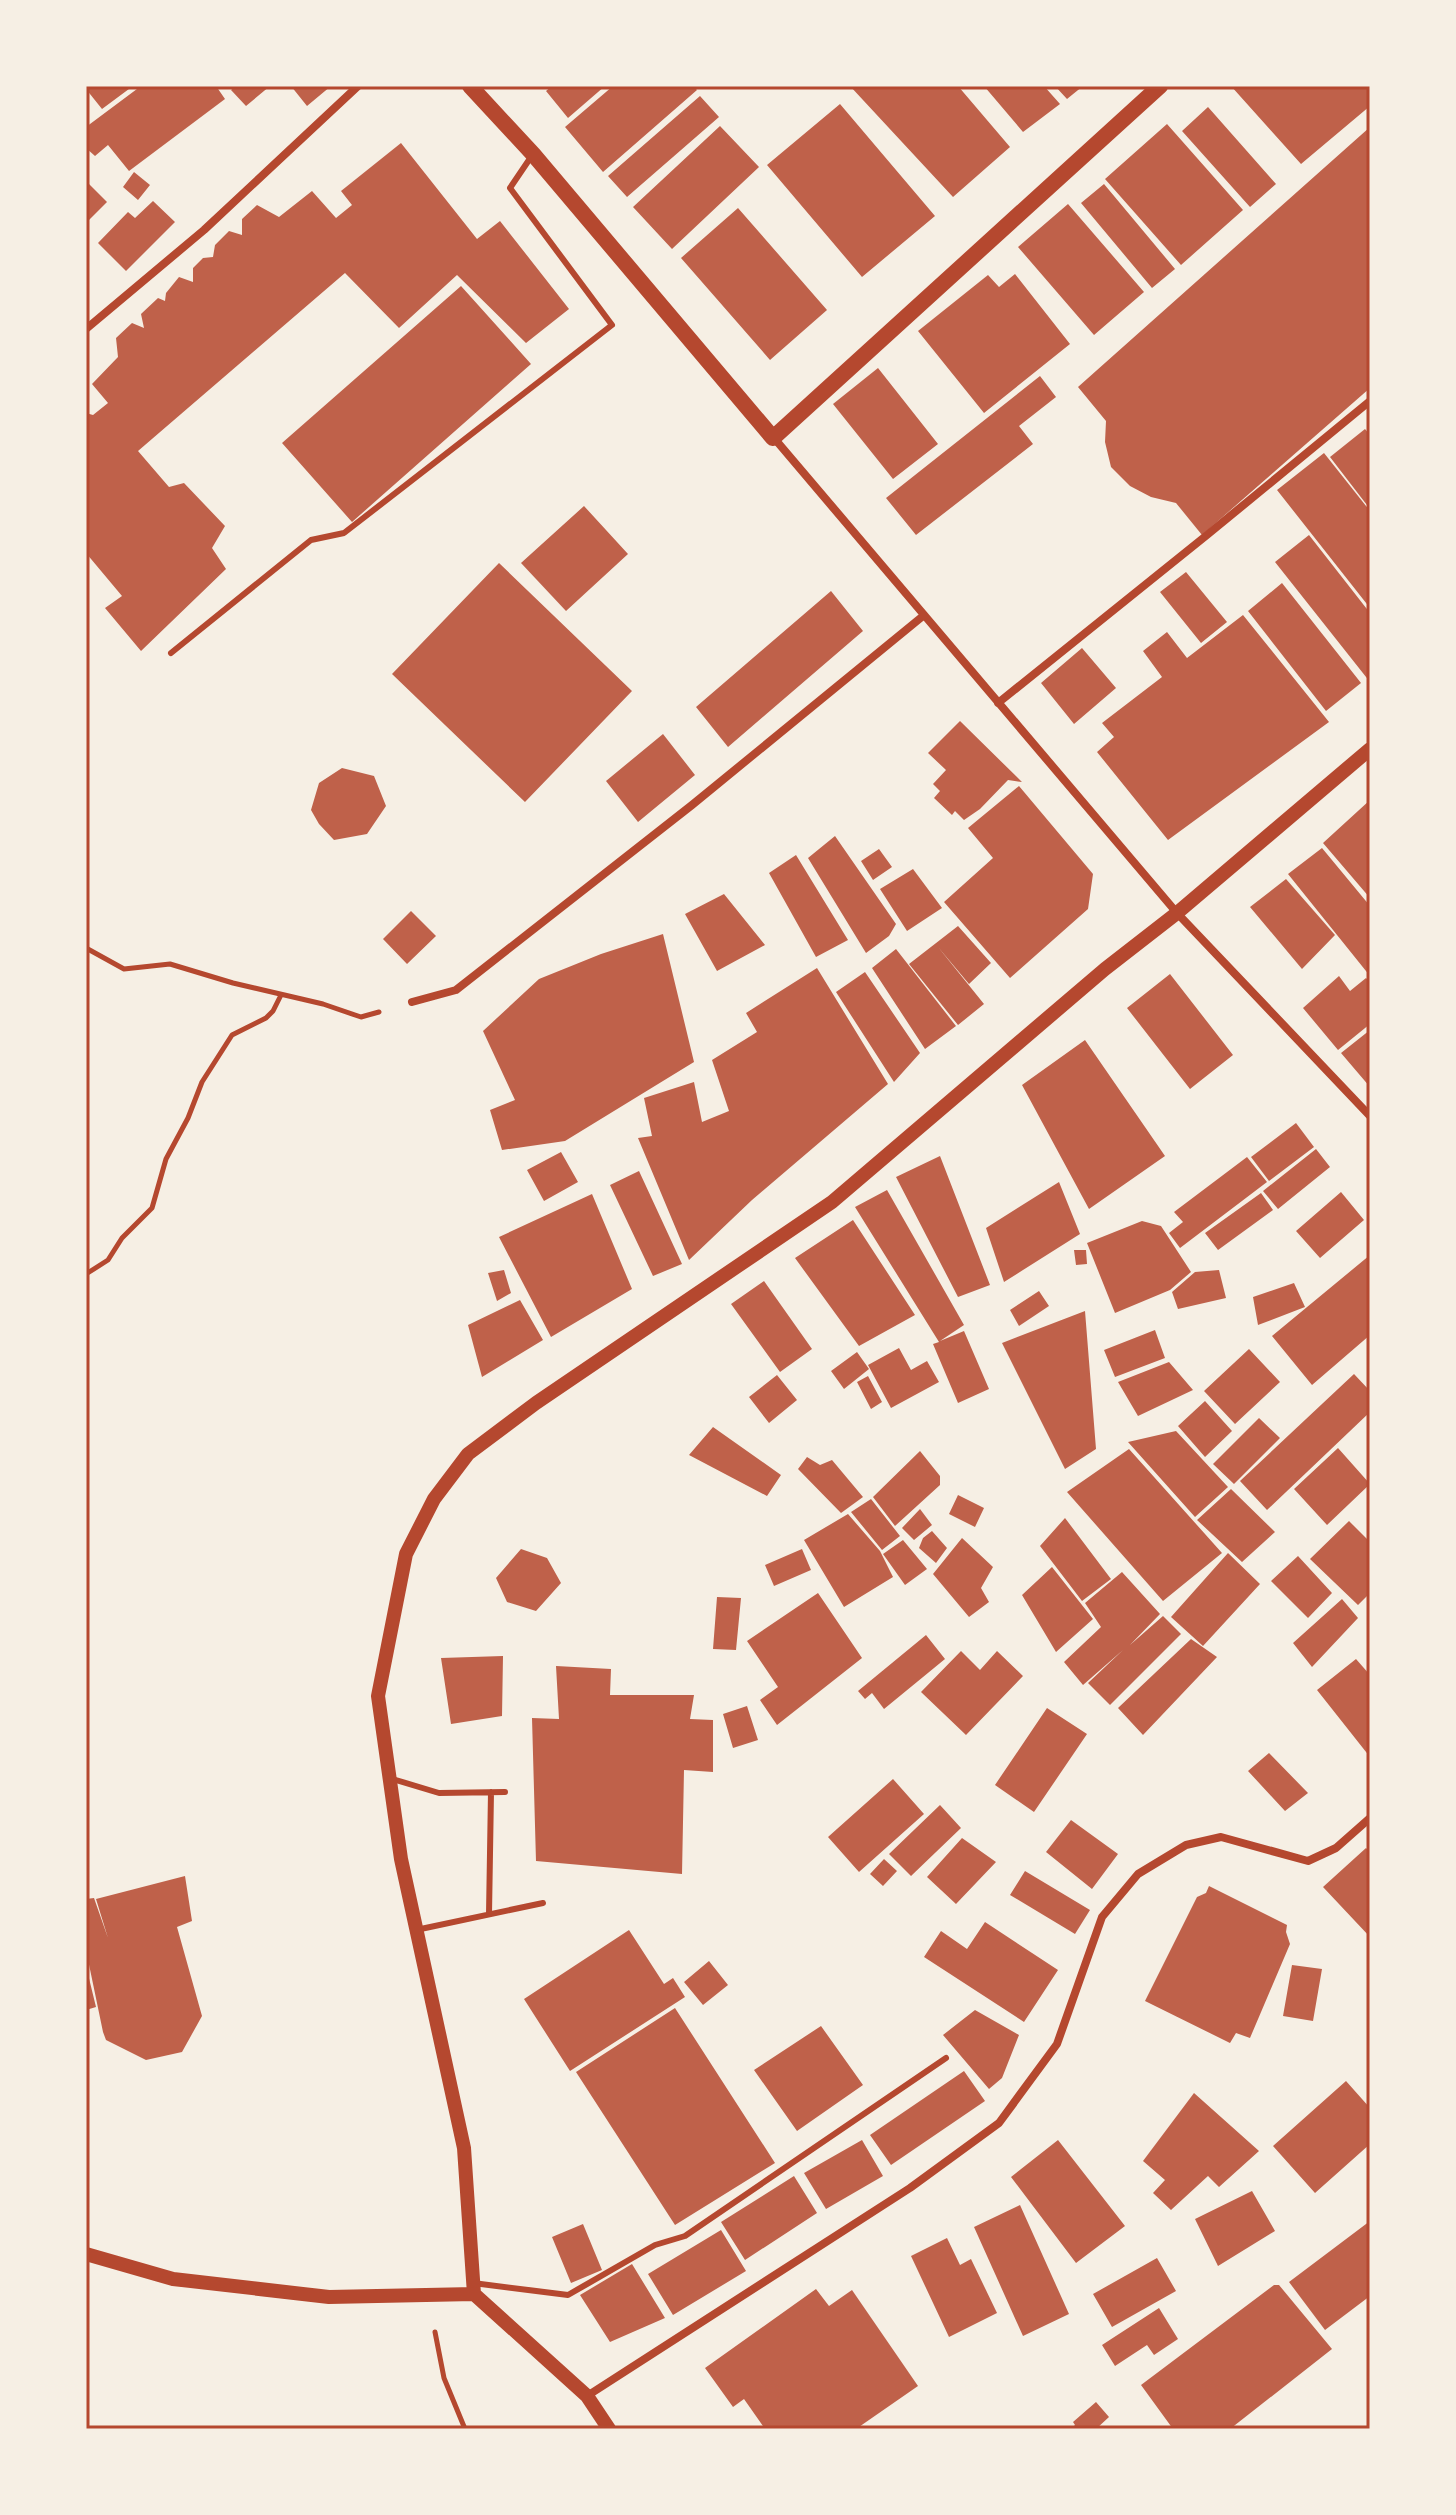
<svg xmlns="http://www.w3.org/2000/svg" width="1456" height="2515" viewBox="0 0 1456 2515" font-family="'Sofia Sans Condensed',sans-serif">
<rect width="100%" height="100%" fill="#f6efe4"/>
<path fill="#bf614a" d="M86,86h47l-31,23 -16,-20z
M141,86h75l9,13 -96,72 -21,-26 -13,11 -9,-8v-21z
M236,86h34l-24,20 -15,-16z
M291,86h40l-24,20z
M552,86h53l-37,32 -22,-27z
M613,86h80l4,4 -94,82 -38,-45z
M850,86h108l52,61 -57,50z
M984,86h60l16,18 -37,28z
M1055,86h28l-16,13z
M1231,86h139v20l-69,58z
M700,96l19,21 -92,80 -19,-21z
M840,104l95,112 -73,61 -95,-112z
M1208,107l68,77 -26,23 -68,-76z
M1167,124l76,86 -62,55 -76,-86z
M720,126l39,41 -87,82 -39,-42z
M1370,127v261l-168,147 -26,-32 -25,-6 -21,-11 -19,-19 -6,-25 1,-21 -28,-34z
M401,143l76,96 23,-18 69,88 -43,34 -69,-68 -58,53 -54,-55 -207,178 31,36 15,-4 41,43 -13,22 14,21 -85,82 -36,-43 17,-12 -36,-43v-140l7,2 15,-12 -16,-19 26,-27 -2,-19 16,-15 12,5 -3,-14 17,-16 7,3 1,-8 13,-16 14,5v-14l10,-10 10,-1 2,-12 14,-14 13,4v-16l15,-14 22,12 33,-26 24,27 16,-13 -11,-14z
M134,172l16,13 -12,15 -15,-13z
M89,184l18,18 -18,18 -3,-3v-30z
M1104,184l71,85 -23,19 -71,-85z
M153,201l22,21 -49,49 -28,-28 30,-31 7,6z
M1068,204l76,88 -50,43 -76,-88z
M738,208l89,102 -57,50 -89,-102z
M1015,274l55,70 -86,69 -66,-82 70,-56 11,12z
M461,286l70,78 -179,158 -70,-79z
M878,368l60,76 -45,35 -60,-75z
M1040,376l16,21 -37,29 14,18 -117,91 -30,-37z
M1365,429l5,6v74l-40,-52z
M1324,453l46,58v97l-93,-118z
M584,506l44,48 -62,57 -45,-48z
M1309,535l61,78v69l-95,-120z
M499,563l133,128 -107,111 -133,-128z
M1186,572l41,50 -26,21 -41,-51z
M1282,583l79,100 -35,28 -78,-100z
M831,591l32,40 -135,116 -32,-40z
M1243,615l86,107 -161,118 -71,-88 17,-15 -12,-14 60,-46 -19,-26 24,-19 20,26z
M1082,648l34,40 -42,36 -33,-41z
M960,721l62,61 -14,-2 -28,29 -16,11 -9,-9 -3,4 -18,-17 6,-7 -7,-7 13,-14 -18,-17z
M663,734l32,41 -57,47 -32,-41z
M342,768l32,8 12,30 -19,28 -33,6 -15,-16 -8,-14 8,-27z
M1019,786l74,88 -5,35 -78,69 -66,-76 49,-44 -25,-30z
M1370,800v98l-47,-55z
M835,836l61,88 -7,12 -23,17 -58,-95z
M1322,848l48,58v70l-82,-102z
M879,849l13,18 -19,13 -12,-19z
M796,855l52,85 -32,17 -47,-84z
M913,869l29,39 -35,23 -27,-42z
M1286,879l49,56 -33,34 -52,-62z
M724,894l41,51 -48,26 -32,-57z
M411,911l25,25 -29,28 -24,-25z
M958,926l33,37 -22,21 -31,-37 46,57 -26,21 -49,-61z
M663,934l31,128 -129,79 -63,9 -12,-40 25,-10 -32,-69 56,-52 62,-25z
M896,949l60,77 -31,23 -53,-81z
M817,968l71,116 -136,116 -63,60 -51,-122 14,-2 -8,-38 50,-16 8,40 27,-11 -17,-51 45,-28 -11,-19z
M865,972l55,81 -26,29 -58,-90z
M1170,974l63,81 -43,34 -63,-81z
M1339,976l11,15 16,-13 4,4v42l-32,26 -35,-42z
M1370,1030v57l-29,-34z
M1085,1040l80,116 -76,53 -67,-124z
M1296,1123l18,24 -45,34 -18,-24z
M1316,1149l14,18 -52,42 -15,-18z
M561,1152l17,30 -34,19 -17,-31z
M940,1156l50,129 -32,12 -62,-120z
M1247,1157l20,25 -87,66 -11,-15 14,-11 -9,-10z
M639,1171l43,93 -29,12 -43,-91z
M1059,1182l21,52 -76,48 -18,-54z
M887,1190l77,135 -24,16 24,-10 25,58 -31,14 -25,-59 6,-2 -84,-135z
M1341,1192l23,28 -44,38 -24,-27z
M1261,1193l12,17 -55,40 -13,-17z
M592,1194l40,95 -81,48 -52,-100z
M853,1220l62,95 -56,31 -64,-88z
M1142,1221l19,5 30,46 -21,18 -55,23 -28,-70z
M1074,1250h12l1,14 -11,1z
M1370,1255v80l-58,50 -40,-49z
M504,1270l7,23 -14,8 -9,-28z
M1219,1270l7,28 -48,11 -6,-17 23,-20z
M764,1281l48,68 -32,23 -49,-68z
M1294,1283l11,24 -47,18 -5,-28z
M1039,1291l10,15 -30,20 -9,-16z
M520,1300l23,40 -61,37 -14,-52z
M1085,1311l11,138 -31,20 -63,-126z
M1155,1330l10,28 -50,19 -11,-27z
M899,1348l12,22 16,-9 12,21 -48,26 -23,-43z
M1249,1349l31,33 -45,42 -31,-33z
M857,1352l12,17 -25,20 -13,-18z
M1169,1362l24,28 -55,26 -20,-34z
M1354,1374l16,17v21l-103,98 -27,-29z
M777,1375l20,25 -28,23 -20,-26z
M868,1376l14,26 -11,7 -14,-27z
M1205,1401l27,30 -27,26 -27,-31z
M1259,1418l21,20 -46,46 -21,-20z
M713,1427l68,48 -14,21 -78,-41z
M1176,1431l52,56 -33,30 -67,-75z
M1338,1448l32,36 -43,41 -33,-36z
M1129,1449l93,104 -59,48 -96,-109z
M920,1451l20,25v9l-45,41 -22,-29z
M807,1457l13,8 12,-5 31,37 -22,16 -43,-44z
M1231,1489l44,43 -33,30 -45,-42z
M958,1495l26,13 -9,19 -26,-13z
M871,1499l29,37 -18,14 -31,-38z
M920,1509l12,16 -18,15 -12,-12z
M848,1514l32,37 13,26 -49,30 -40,-67z
M1065,1518l46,61 -29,22 -42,-55z
M1349,1521l21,21v51l-12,12 -48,-46z
M932,1531l15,17 -11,15 -17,-15 4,-10z
M962,1538l31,29 -12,21 8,14 -20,15 -36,-43z
M903,1540l24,29 -22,16 -22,-31z
M521,1549l26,9 14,25 -25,28 -29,-9 -11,-24z
M802,1549l9,21 -37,16 -9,-21z
M1228,1553l32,31 -57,62 -32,-29z
M1298,1556l34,37 -24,25 -37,-37z
M1052,1567l41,52 -37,33 -34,-57z
M1122,1572l38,42 -30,31 33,-29 18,18 -71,71 -22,-22 35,-33 -40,35 -19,-23 37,-35 -16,-24z
M818,1593l44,65 -85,67 -17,-25 18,-13 -31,-46z
M717,1597l24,1 -5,52 -23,-1z
M1342,1599l16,19 -46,49 -19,-24z
M926,1635l19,24 -61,50 -12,-16 -7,6 -7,-8z
M1191,1639l26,18 -74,78 -25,-27z
M961,1651l19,19 17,-19 26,25 -57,59 -45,-43z
M503,1656l-1,60 -51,8 -10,-66z
M1356,1659l14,16v82l-53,-67z
M556,1666l55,3 -1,26h84l-4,24 23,1v52l-29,-2 -2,104 -146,-13 -4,-143 27,1z
M747,1706l11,34 -25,8 -10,-34z
M1047,1708l40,26 -53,78 -39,-27z
M1269,1753l39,40 -23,18 -37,-40z
M893,1779l31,35 -65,58 -31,-35z
M940,1805l21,23 -50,48 -22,-22z
M1071,1820l47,34 -26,35 -46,-37z
M962,1838l34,24 -40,42 -29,-27z
M1366,1848l4,4v85l-47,-50z
M884,1859l13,12 -14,15 -13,-12z
M1025,1871l65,39 -15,24 -65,-39z
M185,1876l7,45 -15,6 25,89 -20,36 -36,8 -40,-20 -3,-8 -17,-82v-51l8,-1 14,40 -12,-39z
M1209,1886l78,39 -1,7 4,12 -40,94 -14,-5 -6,10 -85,-42 52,-104 9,-4z
M985,1922l73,48 -34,52 -100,-65 17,-26 26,18z
M629,1930l35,54 9,-6 12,19 -115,74 -46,-72z
M709,1961l19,24 -25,20 -19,-23z
M1292,1965l30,4 -9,52 -30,-5z
M86,1966l10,41 -10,3z
M675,2008l100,155 -100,62 -99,-153z
M975,2010l44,25 -17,43 -13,11 -46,-54z
M821,2026l42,59 -66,46 -43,-61z
M964,2071l21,30 -94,64 -21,-30z
M1346,2081l24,27v36l-55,49 -42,-47z
M1194,2093l65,58 -40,36 -11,-11 -37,34 -18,-17 12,-13 -22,-19z
M862,2140l21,36 -57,33 -22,-36z
M1058,2140l67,86 -49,37 -65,-86z
M794,2176l23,37 -72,47 -24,-38z
M1252,2191l23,40 -57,35 -23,-47z
M1020,2205l49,109 -46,22 -49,-109z
M1370,2221v75l-45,34 -36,-48z
M583,2224l19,46 -31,13 -19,-46z
M721,2230l25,41 -73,44 -25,-41z
M947,2238l13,27 11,-6 26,54 -48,24 -38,-81z
M1157,2258l19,33 -64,36 -19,-33z
M632,2264l33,54 -55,24 -30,-47z
M1274,2285h5l53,64 -102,80h-57l-32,-44z
M816,2289l13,17 23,-16 66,96 -62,43h-91l-21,-30 -11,8 -28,-39z
M1159,2308l19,31 -24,16 -7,-10 -32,21 -13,-21z
M1096,2402l13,15 -13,12h-25l4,-4 -2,-3z"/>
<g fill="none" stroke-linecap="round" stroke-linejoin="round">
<path stroke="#b5482f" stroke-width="5" d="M86,948l38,21 46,-5 63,19 90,21 38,13 18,-5
M86,1274l22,-14 14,-22 30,-30 14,-49 22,-41 14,-36 30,-47 34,-17 7,-7 8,-16
M435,2332l9,46 21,51"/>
<path stroke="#b5482f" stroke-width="6" d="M171,653l140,-113 33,-7 268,-208 -102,-137 23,-34
M389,1778l50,15 66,-1
M489,1914l2,-122
M416,1930l127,-27
M473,2283l95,12 87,-50 30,-9 261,-178"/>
<path stroke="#b5482f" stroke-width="8" d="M86,329l118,-99 154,-144
M774,438l403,475 193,203
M998,703l209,-168 163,-134
M412,1002l44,-12 236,-185 231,-189
M587,2396l323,-208 89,-65 58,-79 45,-127 36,-43 48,-29 35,-8 87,24 28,-13 34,-30"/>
<path stroke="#b5482f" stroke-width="14" d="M86,2254l87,25 156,18 145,-3
M474,2294l-10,-146 -63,-289 -23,-163 28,-142 28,-55 34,-45 68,-51 296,-201 273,-233 72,-56 193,-164
M474,2294l113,102 22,33"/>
<path stroke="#b5482f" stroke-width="16" d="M470,86l63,68 240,284 387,-352"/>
</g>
<rect width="1456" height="2515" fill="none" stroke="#f6efe4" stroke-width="176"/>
<rect x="88" y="88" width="1280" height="2339" fill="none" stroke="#b5482f" stroke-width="3"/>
</svg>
